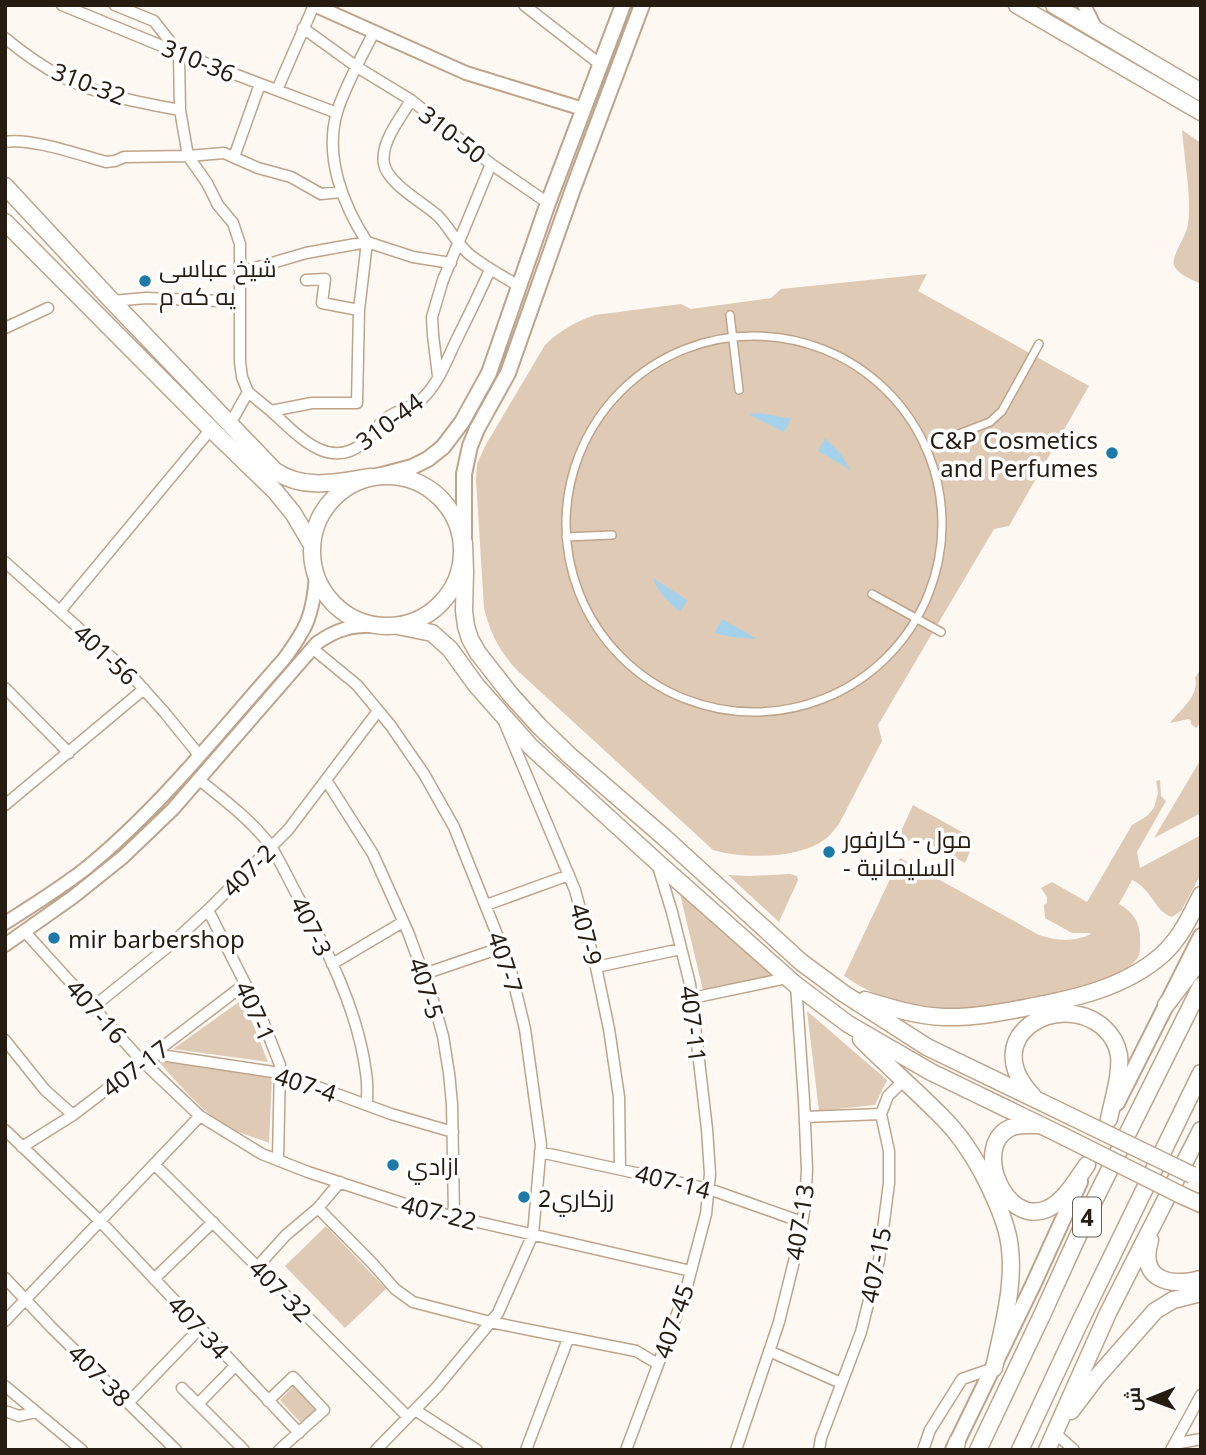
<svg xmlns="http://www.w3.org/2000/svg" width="1206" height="1455" viewBox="0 0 1206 1455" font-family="'Noto Sans',Cairo,sans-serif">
<rect width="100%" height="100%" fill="#fef8f3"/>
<path fill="#dfcab5" d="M1182,130l19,13v141c-8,-4 -24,-10 -27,-19 -3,-9 13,-30 14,-41 4,-25 -4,-67 -6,-94z
M927,274l-9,17 171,95 -80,140 -15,3 -116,196 4,16 -43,83c-5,6 -9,12 -15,16 -26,19 -81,19 -111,10l-194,-178c-19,-19 -29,-39 -35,-64l-8,-128 1,-16 8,-18 60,-101c14,-14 32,-24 50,-30l86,-11 10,5 80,-11 10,-9z
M1201,668v54l-5,6 -5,-4v-3l-2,-2 -19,4c10,-13 30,-28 25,-45z
M1201,759v54l-47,25z
M1160,780l1,16 5,5 -29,51 3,16 61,-33v39l-20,37 -9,6c-17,-5 -20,-28 -40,-37l-13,24c14,8 21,18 21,34 0,7 1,15 -3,21 -23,31 -171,54 -210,50 -30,-4 -58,-16 -83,-33l56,-118 139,77c18,6 33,7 50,0l2,-2h-19l-27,-15 -1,-13 3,-2v-6l-6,-9 11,-6 35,20 45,-77 15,-9 7,-8 4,-15 -2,-12z
M913,805l51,28 10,9 -9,21 -45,-25 -12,3 -6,-4v-8z
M790,874l7,2 1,4 -19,42 -51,-47 22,1z
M679,890l94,86 -70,14z
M243,999l25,63 -95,-13z
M807,1011l80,69 -12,25 -56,6z
M158,1061l114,17 -3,65c-12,-5 -25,-8 -37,-14 -29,-15 -52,-44 -74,-68z
M326,1226l60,63 -41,39 -60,-62z
M294,1386l22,23 -15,14 -21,-23z"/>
<path fill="#a6d1eb" d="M760,413l31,6 -7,13 -36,-18z
M825,438l14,14 13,19 -34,-20z
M653,578l34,22 -7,12c-11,-9 -22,-20 -27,-34z
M722,619l35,20 -26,-2 -17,-4z"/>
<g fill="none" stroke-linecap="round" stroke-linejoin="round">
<g stroke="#bea48a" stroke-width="10">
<path id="pedestrian" d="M730,315l9,75
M566 524a188 188 0 1 1 376 0a188 188 0 1 1-376 0Z
M925,447l65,-25 12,-11 37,-67
M566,537l46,-2
M872,594l69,38"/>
</g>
<g stroke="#bea48a" stroke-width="13">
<path id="minor" d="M62,5l117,48 158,60
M115,5l39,16 25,32 1,57 8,46 19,27 11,22 15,18 7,21v118l2,15 6,15
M524,5l77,60
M303,28l54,39 54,33 80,64 57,39
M5,38c18,15 38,29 59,40 34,17 78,25 116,32
M277,90l37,-85
M411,100c-10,18 -31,42 -27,64 4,20 40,39 54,52 12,12 18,27 31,38 16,13 33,22 50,32
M5,142c24,-5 76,13 101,20l9,-1 9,-4 64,-1 36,-3 34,15 33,9 30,17 20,-2
M234,157l26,-73
M367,242c-24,-37 -43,-85 -30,-130 9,-28 24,-54 37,-80
M241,272l65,-19 61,-11 46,15 38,6
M306,280l19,-1 -3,24 37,7
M112,301l34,-3 74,3
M5,328l43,-20
M438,376l-5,-41 -1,-18 11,-37 48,-116
M271,411c25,22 56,60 91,33 9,-7 14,-17 22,-24 11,-10 27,-11 38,-21 16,-15 24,-37 33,-56 12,-24 24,-49 35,-73
M230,424l18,-32 23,19 41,-8h45l2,-93 8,-68
M5,562l126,113 34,38 34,42
M60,611l151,-182
M312,648l45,37 34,41 33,48 30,53 56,140 15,62 16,116 -8,89 -35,79 -61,74 -61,63
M5,688l64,65
M505,724l70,166 21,77 13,62 10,68 1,71
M198,779c24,19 57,44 74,69 9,15 17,32 25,47 30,54 61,115 69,178 2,10 1,21 1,32
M326,780l47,74 35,78 25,68 10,36 6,37 3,31 2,112
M5,805l139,-116
M486,905l83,-30
M208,910l51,101 21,54 -2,95
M25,932l115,127 60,57 62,38 46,18 109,36 274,63
M332,964l71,-42
M596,967l85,-18
M424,974l79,-27
M692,998l95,-20
M93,1007l77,-62 38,-35 80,-80 90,-119
M5,1040l40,50 28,25
M154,1054l126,19 111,41 62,18
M805,1117l76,-3
M5,1130l95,91 199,212
M22,1147l51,-32 172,-131
M540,1152l169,37 93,33
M154,1164l254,253
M318,1208l55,56 22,25 18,13 77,20 146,29 22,13
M258,1266l28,-31 32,-27 22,-26
M5,1278l47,50 124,122
M154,1279l59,-57
M5,1321l195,-205
M769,1351l72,32
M5,1386l77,64
M182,1388l62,62
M268,1401l25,-24 31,33 -45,40
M128,1403l72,-75
M198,1404l37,-38
M415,1410l62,40
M5,1411l14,5 17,-4
M1055,1433l19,17
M1174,1444l27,-5
M526,1450l42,-111
M626,1450l60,-160 20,-76 4,-40 -3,-45 -17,-145 -18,-72 -14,-46
M736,1450l43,-128 19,-77 7,-39 2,-36 -3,-70 -8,-115
M819,1450l2,-12 40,-106 18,-72 10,-77v-32l-8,-37 7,-18 15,-15
M923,1450l7,-20 32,-51 32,-11
M1171,1450l30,-55"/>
</g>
<g stroke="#bea48a" stroke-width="16">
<path id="tertiary" d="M314,5l152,68 117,36
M1084,5l12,24
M5,923c27,-17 54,-34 80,-54 75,-61 135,-138 199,-210 23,-31 29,-44 32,-83
M5,945l68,-48 50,-40 50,-48 144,-166c20,-14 35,-18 59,-17"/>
</g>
<g stroke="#bea48a" stroke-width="18">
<path id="secondary" d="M378,476l34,-9 16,-8 15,-12 19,-25 27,-49 59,-170 75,-198
M464,543v-69l6,-28 7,-17 31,-56 65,-184 69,-184
M1117,1103l84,-167
M953,1450l80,-165 47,-103"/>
</g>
<g stroke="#bea48a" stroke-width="19">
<path id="primary" d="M1017,5l184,107
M1054,5l147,87
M5,186l107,115 163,170c30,20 63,11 96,6
M5,222l206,207 64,62 18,22 19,32
M312 551a75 75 0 1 1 150 0a75 75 0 1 1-150 0Z
M464,543l1,29 -1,39 2,15 4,13 8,14 32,41 29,32 30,29 96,83 136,124 42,31 84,54 143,69
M398,626l34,7 18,16 26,36 55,62 126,115 139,123 52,39 83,48 132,64
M865,1000c26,8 52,16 79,17 27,1 54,-4 80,-9 49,-9 101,-20 139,-54 18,-17 27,-37 38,-59
M861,1039c27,28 57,53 84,81 15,15 27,34 37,52 11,21 21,42 26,64 9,43 -5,90 -14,132
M1033,1096c-57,-59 25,-107 70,-69 8,7 14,17 16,28 2,20 -6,44 -10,64
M1036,1125c-8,0 -18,-1 -26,3 -38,18 -6,99 37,81 18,-8 29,-29 40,-44
M1183,1196l18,8
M1150,1240c-12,40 19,47 51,39
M1071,1411l25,-33 59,-67 18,-11 28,-7
M1047,1450l61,-137 93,-183"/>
</g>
<g stroke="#bea48a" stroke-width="19">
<path id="trunk" d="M1166,1005l35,-46
M955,1450l2,-8
M978,1450l64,-135 50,-110 109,-219
M1020,1450l58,-124 123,-253"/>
</g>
<use href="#pedestrian" stroke="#fff" stroke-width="7"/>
<use href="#minor" stroke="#fff" stroke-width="10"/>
<use href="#tertiary" stroke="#fff" stroke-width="12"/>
<use href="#secondary" stroke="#fff" stroke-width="14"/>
<use href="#primary" stroke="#fff" stroke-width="16"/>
<use href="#trunk" stroke="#fff" stroke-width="16"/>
<g stroke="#bea48a" stroke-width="19" stroke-linecap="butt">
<path id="primary-bridge" d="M1070,1116l122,59
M1063,1136l120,60"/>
</g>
<use href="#primary-bridge" stroke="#fff" stroke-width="16"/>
</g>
<g fill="#1d79a7" stroke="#fff" stroke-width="2.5">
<circle cx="145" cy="281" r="7"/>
<circle cx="1112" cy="453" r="7"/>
<circle cx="829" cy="852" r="7"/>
<circle cx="54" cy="938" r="7"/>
<circle cx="393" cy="1165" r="7"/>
<circle cx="524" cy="1197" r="7"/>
</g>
<g text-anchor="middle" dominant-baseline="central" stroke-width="7" stroke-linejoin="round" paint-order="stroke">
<rect fill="#fff" stroke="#676059" stroke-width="2" x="1073" y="1197.5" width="28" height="39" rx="5"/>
<g font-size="23" font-weight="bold" fill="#261c12">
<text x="1087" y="1217">4</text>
</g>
<g font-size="24" fill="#261c12" stroke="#fff">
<text transform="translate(199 60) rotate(22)">310-36</text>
<text transform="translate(89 83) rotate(21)">310-32</text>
<text transform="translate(453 134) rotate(38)">310-50</text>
<text transform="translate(389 421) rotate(-37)">310-44</text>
<text transform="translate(106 654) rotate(43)">401-56</text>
<text transform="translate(248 870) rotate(-45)">407-2</text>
<text transform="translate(312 926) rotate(64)">407-3</text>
<text transform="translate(587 934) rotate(75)">407-9</text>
<text transform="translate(506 962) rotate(72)">407-7</text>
<text transform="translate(427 988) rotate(72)">407-5</text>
<text transform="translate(97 1011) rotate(48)">407-16</text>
<text transform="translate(256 1011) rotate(66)">407-1</text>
<text transform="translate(694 1024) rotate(83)">407-11</text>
<text transform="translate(135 1068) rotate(-37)">407-17</text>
<text transform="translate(306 1084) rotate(18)">407-4</text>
<text transform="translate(673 1181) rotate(14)">407-14</text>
<text transform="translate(439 1212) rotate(14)">407-22</text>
<text transform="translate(799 1222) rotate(-81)">407-13</text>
<text transform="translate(875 1265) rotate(-79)">407-15</text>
<text transform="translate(281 1290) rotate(45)">407-32</text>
<text transform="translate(673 1321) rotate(-71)">407-45</text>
<text transform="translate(199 1327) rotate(47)">407-34</text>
<text transform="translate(100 1375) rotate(45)">407-38</text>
</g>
<g font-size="24" fill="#261c12" stroke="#fff" text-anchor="start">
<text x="159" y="267">شیخ عباسی<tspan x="159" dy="28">یه که م</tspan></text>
<text x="1098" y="439" text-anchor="end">C&amp;P Cosmetics<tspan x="1098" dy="28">and Perfumes</tspan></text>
<text x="843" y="838">مول - كارفور<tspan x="843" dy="28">- السليمانية</tspan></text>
<text x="68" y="938">mir barbershop</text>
<text x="407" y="1165">ازادي</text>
<text x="538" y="1197">رزكاري2</text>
</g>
</g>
<rect width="1206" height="1455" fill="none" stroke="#261c12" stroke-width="14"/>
<g transform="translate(1150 1399) rotate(269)" stroke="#ffffff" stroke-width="5" paint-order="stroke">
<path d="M0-5L12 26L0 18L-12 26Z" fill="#261c12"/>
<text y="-10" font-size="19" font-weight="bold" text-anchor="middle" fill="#261c12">ش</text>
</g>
</svg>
